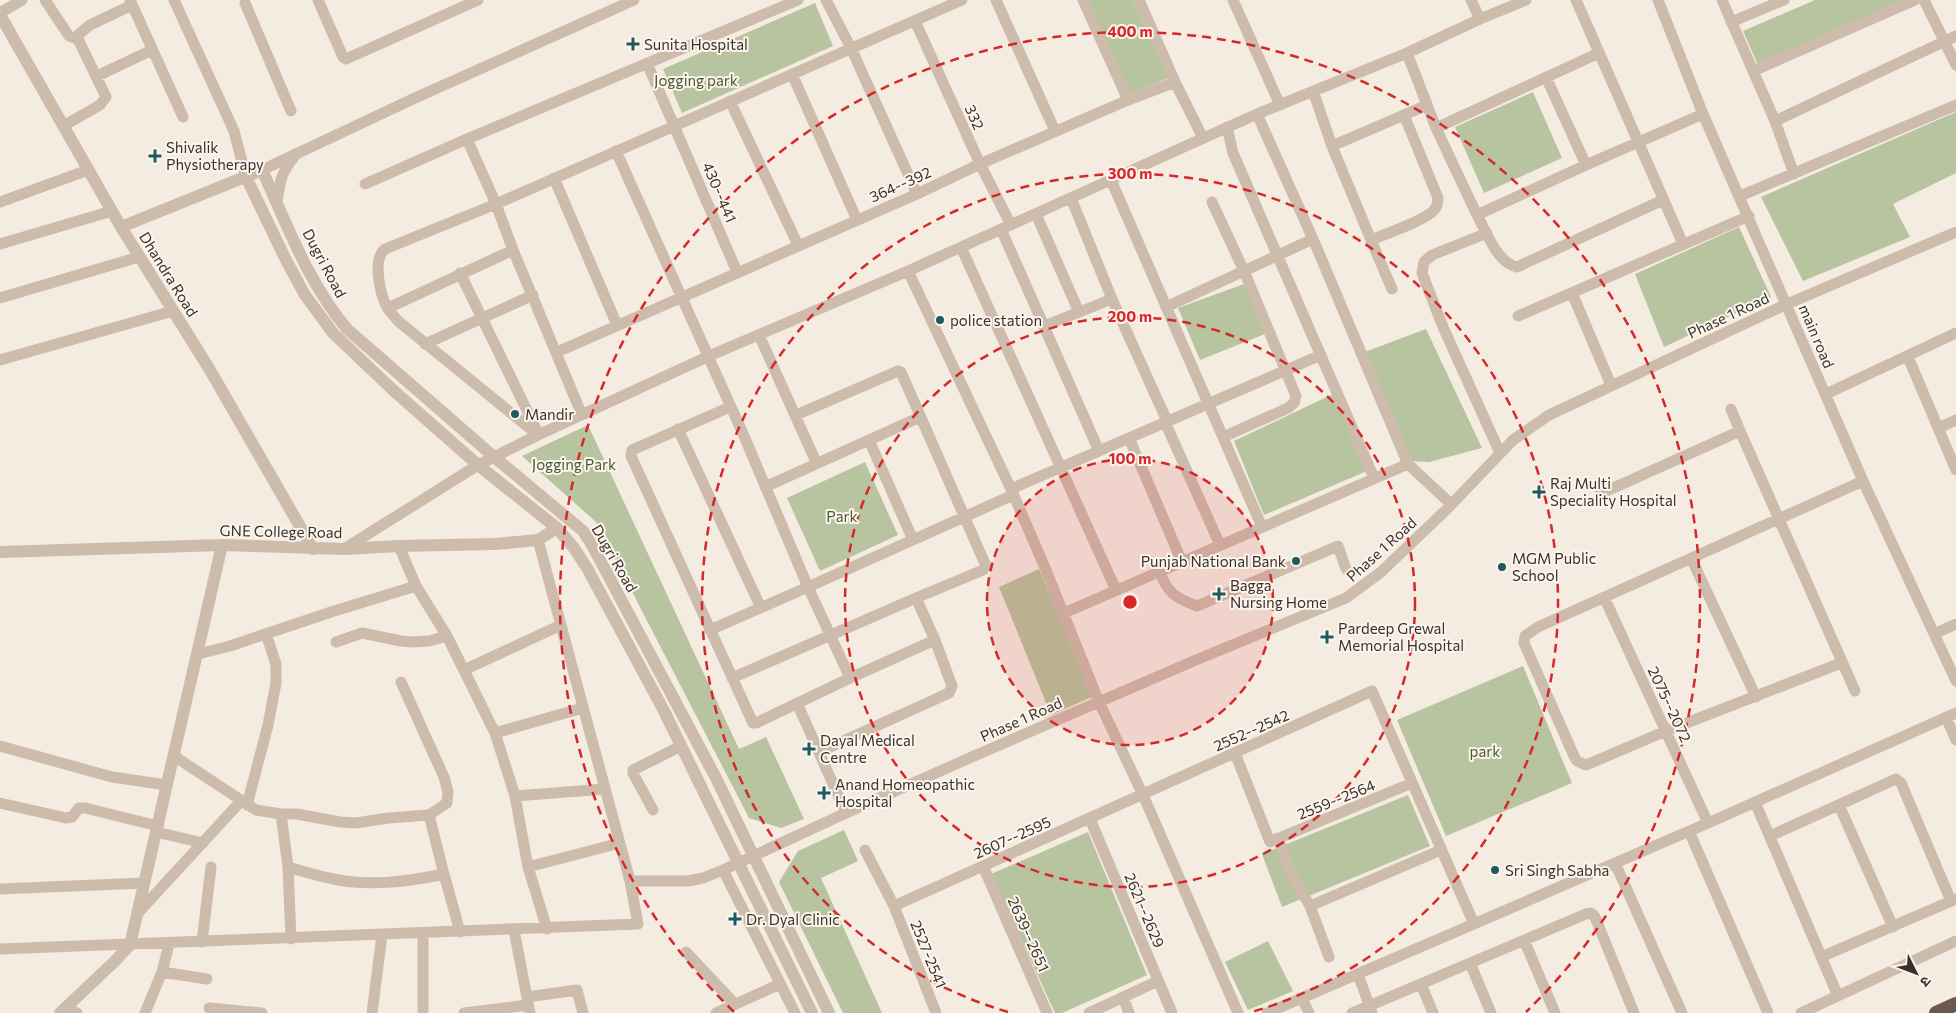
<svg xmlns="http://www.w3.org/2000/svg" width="1956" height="1013" viewBox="0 0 1956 1013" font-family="Commissioner,'Noto Sans Devanagari',sans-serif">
<rect width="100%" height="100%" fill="#f4ebe1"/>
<path fill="#b8c4a0" d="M1088,0h45l35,78 -38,16z
M1815,0h92l-149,65 -15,-34z
M815,3l18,43 -151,67 -19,-44z
M1533,92l29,66 -78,35 -29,-66z
M1956,112v61l-63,31 17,33 -107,44 -42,-84z
M1739,227l32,70 -107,50 -29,-73z
M1244,284l21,50 -65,26 -22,-52z
M1426,329l56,119 -53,14 -22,-1 -45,-108z
M1333,394l34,77 -103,44 -30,-74z
M588,425l151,324 27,-12 38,82 -23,9 -32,-10 -153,-296 -74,-66z
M865,462l33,73 -78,36 -33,-73z
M1039,569l55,127 -43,19 -52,-128z
M1523,666l49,117 -126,53 -49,-116z
M1408,795l22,51 -148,61 -20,-53z
M844,830l14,31 -37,17 61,135h-39l-64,-131 19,-31z
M1088,832l59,143 -85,38h-7l-64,-139z
M1268,941l25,50 -45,19 -23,-48z"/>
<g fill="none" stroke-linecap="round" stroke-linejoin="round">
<path stroke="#cdbbac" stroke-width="11" d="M45,0l24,36 9,3
M130,0l53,117
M174,0l60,131 12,46
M318,0l25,57 3,2 132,-59
M826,0l25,48 66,146
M996,0l59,131
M1083,0l45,100
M1233,0l47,105
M1576,0l107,244
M1658,0l45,114 160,367 93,200
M1722,0l53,121 19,53
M1924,0l32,65
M245,3l46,108
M0,13l22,-13
M1480,19l46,-19
M915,21l65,143 31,61
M1731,22l53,-22
M1407,53l29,75 41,87 109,-50 117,-51
M647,63l90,209
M1753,71l162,-71
M792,74l65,146
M97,76l55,-26
M1546,77l40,88
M1175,82l28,56
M1313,91l19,55 39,94c14,-6 56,-20 64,-31 3,-4 3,-7 3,-11l-34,-83
M730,101l68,144
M1257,114l56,125 95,225
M1775,121l181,-85
M63,126l37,-21 6,-8 -28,-58v-4l12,-10 42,-20
M1227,127l6,26 141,325
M1436,128l163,-75
M467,139l29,65 17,46 69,165
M1332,146l95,-41
M616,151l128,285 64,151 -98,43
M262,170l153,-72 219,-98
M554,178l63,147
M1111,180l151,347
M365,184l102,-45 331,-139
M1740,196l216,-91
M0,202l88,-32
M277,202c3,-21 4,-30 18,-46
M1212,202l32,69 52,125 -2,7 -6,5 -65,29
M1036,214l43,98
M1477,215c9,16 20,48 40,52l146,-67
M1001,229l98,222
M1487,233l-55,22 -8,7 -2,11 21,54 57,126
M1371,240l21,49
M0,244l112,-33
M961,247l155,343
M908,271l103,218 35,81 53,132 44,93 95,218
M460,273l77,158
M1572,293l39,92
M0,298l139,-41
M1112,299l55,122
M1166,307l147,-68
M388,308l125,-58
M1518,316l231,-100
M1044,326l68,-27 -41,-101
M759,335l57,127
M425,344l108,-49
M557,352l360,-158 63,-30 148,-64 47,-18 -36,-82
M1908,357l48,113
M0,360l173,-49
M1826,394l130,-61
M730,407l-98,43 -1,6 122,267h3l94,-45 85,-38 -19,-42 67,-28 3,-4 -85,-194 -3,-1 -102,44
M1731,409l9,22
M1165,422l55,123
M1938,428l18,-8
M678,429l83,179
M538,435l-140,-114c-3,-4 -7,-8 -10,-12 -8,-14 -16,-49 -3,-60l111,-45 466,-204
M1129,438l53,124
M869,440l44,100
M765,487l155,-70
M1011,489l310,-134
M1600,494l140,-63 115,260
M344,549l134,-84 60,-30 171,-79 199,-85 349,-157 150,-61 73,-34 -9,-19
M1691,558l65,139
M1159,571c9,22 16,27 38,35l141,-60 8,23
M416,586l31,50 48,97 20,63 90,-7
M1604,597l104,226
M1064,613l344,-149 43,40
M1934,634l22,-10
M336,642l26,-9 39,8 12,1 16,-1 18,-5
M198,654l32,-8 101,-34 85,-26 -17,-40
M1841,663l-175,68 -80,34 -9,-4 -3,-5 -50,-113 1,-7 13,-9 325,-146
M464,670l97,-45
M732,678l184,-80
M850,678l-42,-91 205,-92
M797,703l49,110
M1946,717l10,23
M495,733l88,-25
M0,746l112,31 55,8
M819,752l130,-59 3,-7 -17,-46
M1235,753l35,89 142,-59
M174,756l82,54 25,4 7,53 3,72
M515,796l13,71
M1755,802l83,194
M0,803l66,15 6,-1 7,-9h6l73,18
M247,805l21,-80 8,-42v-19l-10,-30
M1839,805l54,122
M653,810l-20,-37v-3l48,-24
M281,814h16l43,8 16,1 32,-5 41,-3 18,-12 1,-11 -4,-15 -43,-95
M1090,819l82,194
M1689,831l79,182
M156,832l47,11
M1770,836l126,-57 5,4 50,118
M1278,838l12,33 20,35 19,51
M865,850l29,56 42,107
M1615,863l67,150
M983,866l64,147
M288,867c13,4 27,8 41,11 38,9 77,4 115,-4l-15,-59
M444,874l16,58
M630,881h58l15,-3 20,-8
M0,889l144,-6
M894,906l478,-215 102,233
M1310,906l131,-56
M137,914l104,-113
M547,929l-19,-62 92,-24
M514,930l16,83
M423,934v79
M1524,940l31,73
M202,942l9,-75
M0,949l638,-25 -8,-43 -92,-341
M686,952l49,52
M1821,957l135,-58
M1470,963l21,50
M162,972l45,7
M1358,974l14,39
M1421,984l12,29
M527,997l50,-7 6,23
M1123,997l6,16
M1302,998l7,15
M66,1008l11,5
M209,1008l53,5
M145,1013l17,-41 7,-28
M372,1013l10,-78
M464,1013l64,-8
M716,1013l64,-29
M795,1013l-72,-143 123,-57 128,-57 222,-96 150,-62 35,-26 66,-63 66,-69 36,-25 238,-111 169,-72
M1089,1013l69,-32
M1267,1013l441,-190 248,-110
M1352,1013l234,-99 5,-1 4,4 39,96
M1801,1013l155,-72"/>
<path stroke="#cdbbac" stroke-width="12" d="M0,15l121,212 89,143 103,179
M246,177l40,83 19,35 28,38 61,58 84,74 79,63 17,20 13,20 76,141 149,304
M121,227l141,-57c25,54 46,113 85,159l146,127 90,75 9,14 124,233 113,235
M0,552l222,-7 122,4 55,-3 96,-2 43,-4 19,-12
M60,1013l55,-52 15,-16 92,-400"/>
<path stroke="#6c584f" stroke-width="14" d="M1936,1013l20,-9"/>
</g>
<circle cx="1130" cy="602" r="143" fill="#d62828" fill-opacity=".12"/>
<g fill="none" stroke="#d62828" stroke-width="2.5" stroke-dasharray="9 6">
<circle cx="1130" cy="602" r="143"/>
<circle cx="1130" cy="602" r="285"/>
<path d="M1008 1012A428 428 0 1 1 1252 1012"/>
<path d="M734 1012A570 570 0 1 1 1526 1012"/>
</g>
<g fill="#1f5a5e" stroke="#fbf5ee" stroke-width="2">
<path d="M630.5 36.5h5v5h5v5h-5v5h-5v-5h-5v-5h5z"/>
<path d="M152.5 148.5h5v5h5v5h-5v5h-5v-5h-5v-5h5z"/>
<circle cx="940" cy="320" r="5"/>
<circle cx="515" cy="414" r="5"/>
<path d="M1536.5 484.5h5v5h5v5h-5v5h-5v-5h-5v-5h5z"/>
<circle cx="1296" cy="561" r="5"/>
<circle cx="1502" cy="567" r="5"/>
<path d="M1216.5 586.5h5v5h5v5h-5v5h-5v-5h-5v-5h5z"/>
<path d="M1324.5 629.5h5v5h5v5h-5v5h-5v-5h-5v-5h5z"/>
<path d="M806.5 741.5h5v5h5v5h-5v5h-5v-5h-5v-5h5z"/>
<path d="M821.5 785.5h5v5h5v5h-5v5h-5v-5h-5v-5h5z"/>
<circle cx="1495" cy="870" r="5"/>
<path d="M732.5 911.5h5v5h5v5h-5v5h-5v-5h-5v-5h5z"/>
</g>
<g text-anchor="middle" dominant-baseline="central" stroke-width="4" stroke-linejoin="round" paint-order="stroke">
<g font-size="15" fill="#3b302b" stroke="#fbf5ee" text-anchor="start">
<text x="644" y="44">Sunita Hospital</text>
<text x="166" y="147">Shivalik<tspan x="166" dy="17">Physiotherapy</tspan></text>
<text x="950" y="320">police station</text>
<text x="525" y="414">Mandir</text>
<text x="1550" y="483">Raj Multi<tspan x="1550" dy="17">Speciality Hospital</tspan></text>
<text x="1512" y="558">MGM Public<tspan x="1512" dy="17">School</tspan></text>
<text x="1286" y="561" text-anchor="end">Punjab National Bank</text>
<text x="1230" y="585">Bagga<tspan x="1230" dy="17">Nursing Home</tspan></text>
<text x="1338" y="628">Pardeep Grewal<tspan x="1338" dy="17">Memorial Hospital</tspan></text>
<text x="820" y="740">Dayal Medical<tspan x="820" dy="17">Centre</tspan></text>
<text x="835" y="784">Anand Homeopathic<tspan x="835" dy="17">Hospital</tspan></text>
<text x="1505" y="870">Sri Singh Sabha</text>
<text x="746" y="919">Dr. Dyal Clinic</text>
</g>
<g font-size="15" fill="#4a5a2e" stroke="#fbf5ee">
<text x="696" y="80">Jogging park</text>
<text x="574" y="464">Jogging Park</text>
<text x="842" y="516">Park</text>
<text x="1485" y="751">park</text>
</g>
<g font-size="15" fill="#3b302b" stroke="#fbf5ee">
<text transform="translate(975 117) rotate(66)">332</text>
<text transform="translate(900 184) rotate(-24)">364--392</text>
<text transform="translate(720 192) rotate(67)">430--441</text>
<text transform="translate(325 263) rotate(62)">Dugri Road</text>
<text transform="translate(169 274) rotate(58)">Dhandra Road</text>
<text transform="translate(1728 315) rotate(-25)">Phase 1 Road</text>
<text transform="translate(1817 336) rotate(67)">main road</text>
<text transform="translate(281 531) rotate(1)">GNE College Road</text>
<text transform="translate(1381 549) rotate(-42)">Phase 1 Road</text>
<text transform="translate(615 558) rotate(60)">Dugri Road</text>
<text transform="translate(1670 704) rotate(65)">2075--2072</text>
<text transform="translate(1021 719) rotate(-24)">Phase 1 Road</text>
<text transform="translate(1251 730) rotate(-24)">2552--2542</text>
<text transform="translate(1336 799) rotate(-22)">2559--2564</text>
<text transform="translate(1012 837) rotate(-24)">2607--2595</text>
<text transform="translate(1145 910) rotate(67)">2621--2629</text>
<text transform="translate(1029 934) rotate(66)">2639--2651</text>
<text transform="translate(929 954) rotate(68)">2527-2541</text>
</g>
</g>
<circle cx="1130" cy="602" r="8" fill="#d62828" stroke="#fbf5ee" stroke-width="2.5"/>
<g font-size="15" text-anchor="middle" font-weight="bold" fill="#d62828" stroke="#fbf5ee" stroke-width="4" stroke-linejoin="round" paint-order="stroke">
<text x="1130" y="37">400 m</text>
<text x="1130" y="179">300 m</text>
<text x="1130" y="322">200 m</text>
<text x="1130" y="464">100 m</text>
</g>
<g transform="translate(1916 973) rotate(132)" stroke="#fbf5ee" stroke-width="4" paint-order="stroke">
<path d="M0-4L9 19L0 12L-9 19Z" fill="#3b302b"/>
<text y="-8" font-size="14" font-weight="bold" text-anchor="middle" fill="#3b302b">उ</text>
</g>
</svg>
